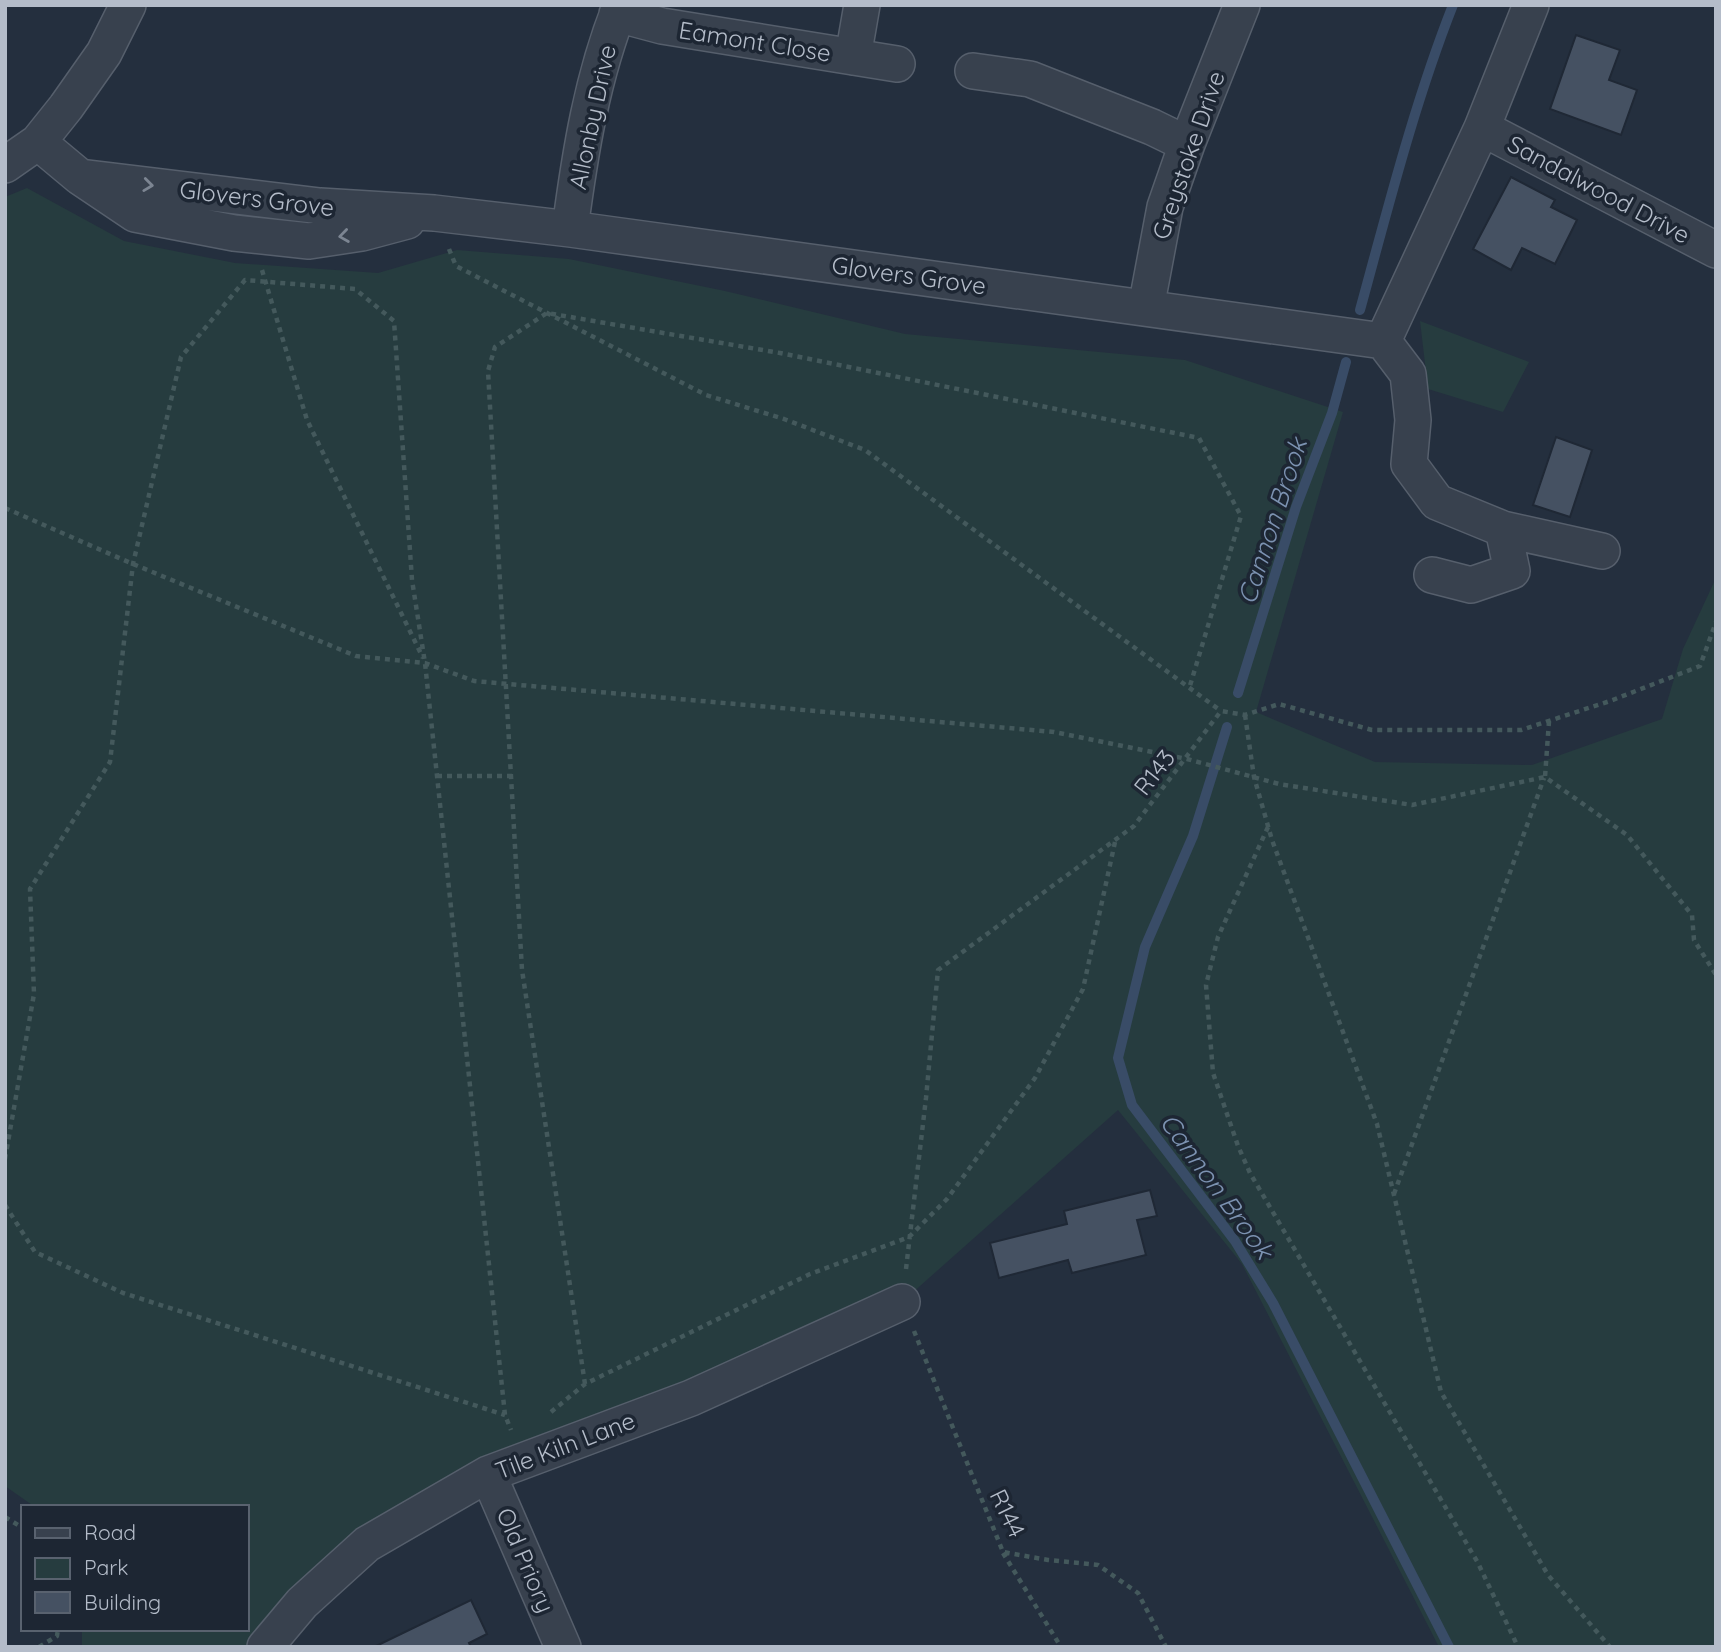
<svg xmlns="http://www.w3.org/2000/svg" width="1721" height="1652" viewBox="0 0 1721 1652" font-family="Quicksand,sans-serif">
<rect width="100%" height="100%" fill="#242f3e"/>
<path fill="#263c3f" d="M27,188l97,53 111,22 143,10 79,-23 112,9 156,32 180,43 280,26 158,52 -87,300 119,50 157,3 130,-46 21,-70 33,-71v1069h-277l-197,-383 -124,-154 -216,192 -546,237 -103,108h-171v-18h165v-122h-212l-30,-21v-1289z
M1420,321l109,41 -26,50 -75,-23z"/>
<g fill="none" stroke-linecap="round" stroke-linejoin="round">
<path stroke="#394c67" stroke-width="10" d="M1360,310c28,-102 54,-206 93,-305
M1238,693l58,-186 36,-94 14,-51
M1227,727l-34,109 -48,111 -27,111 14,47 103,136 38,62 176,344"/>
</g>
<path fill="#455162" stroke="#1f2835" stroke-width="2" d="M1576,35l44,15 -11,30 28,10 -16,45 -71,-26z
M1511,177l44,23 -4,7 26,13 -22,44 -33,-16 -11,22 -38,-21z
M1556,437l36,13 -22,67 -37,-12z
M1150,1190l7,26 -20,4 9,35 -74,18 -4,-13 -69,18 -9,-35 77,-19 -3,-13z
M471,1600l16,34 -18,9 2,4h-97z"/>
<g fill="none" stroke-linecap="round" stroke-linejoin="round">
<g stroke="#565f6c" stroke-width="38">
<path id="minor" d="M617,14l45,12 235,38
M853,57l9,-52
M973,71l57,8 122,48 35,17
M1482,128l234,122
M38,142l42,35 55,37 99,19 75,8 53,-8 45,-12
M5,165l33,-23 28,-35 38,-54 24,-48
M80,177l240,29 114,7 136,16 813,112
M570,229c10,-76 22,-152 51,-224
M1146,308l19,-101 22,-63 55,-139
M1383,341l99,-213 49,-123
M1383,341l25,33 5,46 -4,44 28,38 66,27 99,22
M1432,575l39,10 41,-14 -9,-42
M488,1474l75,173
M265,1647l37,-44 65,-59 121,-70 203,-76 211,-96"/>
</g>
<path stroke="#44595c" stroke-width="4.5" stroke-dasharray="5 5" stroke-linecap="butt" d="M449,249l7,17 250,129 78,24 81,31 356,261
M262,270l45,150 116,238
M5,508l128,56 223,92 69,7 49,18 580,51 133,27 92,25 133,21 133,-28
M1245,715l9,62 18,63 105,284 64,268 107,183 62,72
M1549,721l-4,56 82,58 65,80 2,25 22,35
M437,776h75
M1268,827l-50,110 -12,48 7,88 25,73 12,27 228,390 40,84
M5,1159l29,-165 -4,-105 80,-127 23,-198 48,-207 64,-77 110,9 39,32 18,259 13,83 80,752 6,15
M1394,1194l150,-416
M5,1205l30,47 88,41 382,122
M906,1269l20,-171 12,-128 196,-144 87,-115 24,4 34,-11 93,26h149l89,-29 90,-35 16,-44
M914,1331l89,221 45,8 50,5 40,28 28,54
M585,1384l-63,-414 -34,-599 7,-24 52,-34 233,40 419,85 42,78 -52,173
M551,1412l34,-28 225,-110 99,-37 38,-38 88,-121 48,-89 32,-147
M5,1517l18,11
M1003,1553l58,94
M39,1647l18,-11 1,-7"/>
<use href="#minor" stroke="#38414e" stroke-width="35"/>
</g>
<defs><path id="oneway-chevron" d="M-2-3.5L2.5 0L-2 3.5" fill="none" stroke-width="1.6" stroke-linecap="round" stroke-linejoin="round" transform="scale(1.75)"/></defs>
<g stroke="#7c8592">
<use href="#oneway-chevron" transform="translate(148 185) rotate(7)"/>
<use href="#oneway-chevron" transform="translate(344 236) rotate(172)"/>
</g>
<g text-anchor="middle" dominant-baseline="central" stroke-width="7" stroke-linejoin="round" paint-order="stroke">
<g font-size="24" fill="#b4bcc9" stroke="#1d2633">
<text transform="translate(755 41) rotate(9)">Eamont Close</text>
<text transform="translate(592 117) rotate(-78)">Allonby Drive</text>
<text transform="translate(1188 155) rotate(-71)">Greystoke Drive</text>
<text transform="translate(1599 189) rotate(28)">Sandalwood Drive</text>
<text transform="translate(257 198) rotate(7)">Glovers Grove</text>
<text transform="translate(909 275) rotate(8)">Glovers Grove</text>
<text transform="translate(1154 772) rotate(-52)">R143</text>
<text transform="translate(565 1445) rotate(-21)">Tile Kiln Lane</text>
<text transform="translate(1008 1513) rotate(64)">R144</text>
<text transform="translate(526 1560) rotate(67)">Old Priory</text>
</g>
<g font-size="26" font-style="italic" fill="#7c92b1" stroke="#1d2633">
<text transform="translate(1272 521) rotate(-72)">Cannon Brook</text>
<text transform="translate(1217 1186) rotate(54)">Cannon Brook</text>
</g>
</g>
<rect width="1721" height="1652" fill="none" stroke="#b4bcc9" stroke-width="14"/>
<rect x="21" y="1505" width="228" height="126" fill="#1d2633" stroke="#59626f" stroke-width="2"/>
<rect x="35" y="1528" width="35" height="10" fill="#38414e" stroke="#59626f" stroke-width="2"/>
<text x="84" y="1540" font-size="21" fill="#b4bcc9">Road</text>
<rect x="35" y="1558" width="35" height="21" fill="#263c3f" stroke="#59626f" stroke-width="2"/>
<text x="84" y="1575" font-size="21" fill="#b4bcc9">Park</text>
<rect x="35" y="1592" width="35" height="21" fill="#455162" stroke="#59626f" stroke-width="2"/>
<text x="84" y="1610" font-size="21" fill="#b4bcc9">Building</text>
</svg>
